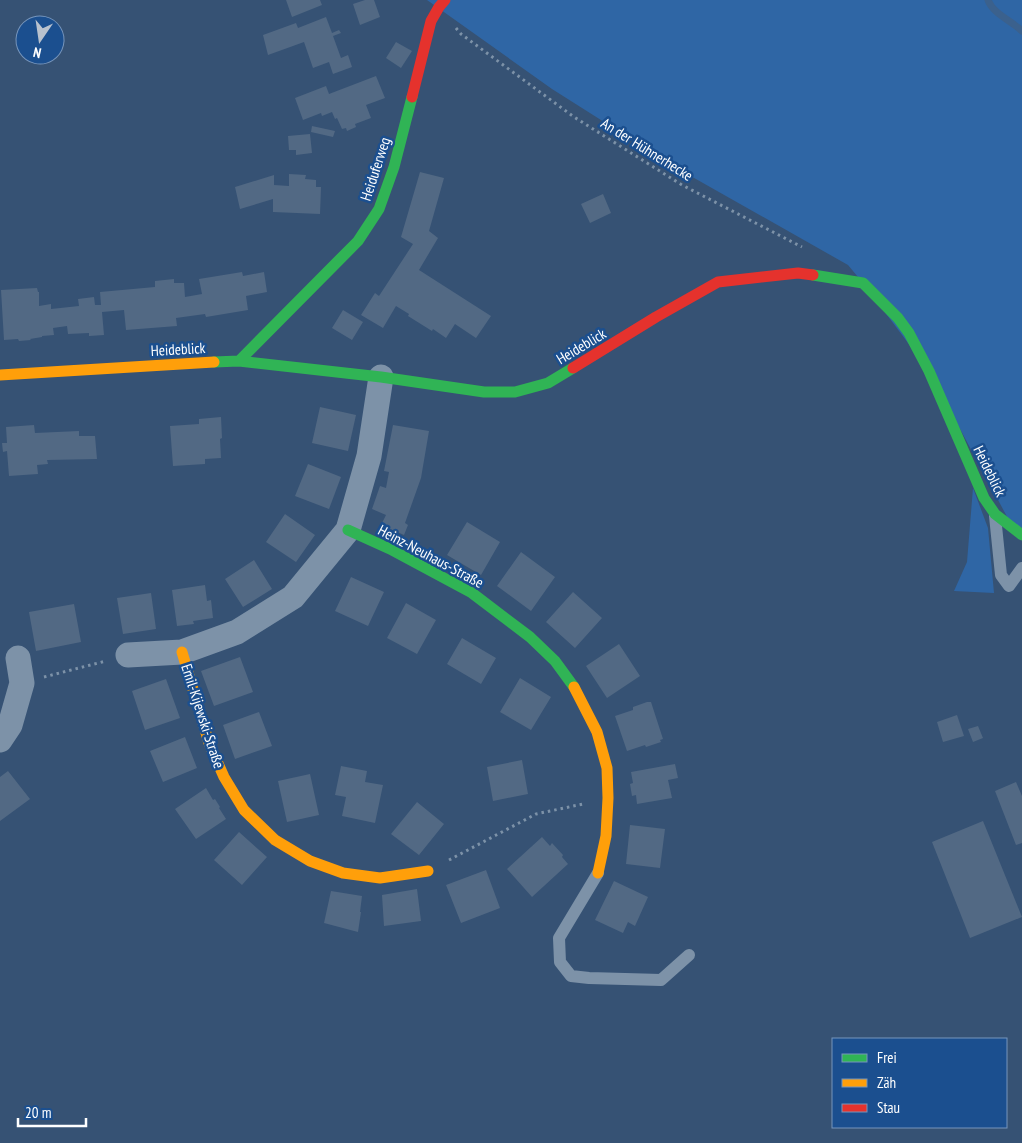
<svg xmlns="http://www.w3.org/2000/svg" width="1022" height="1143" viewBox="0 0 1022 1143" font-family="'PT Sans Narrow',sans-serif">
<rect width="100%" height="100%" fill="#365274"/>
<path fill="#2f66a5" d="M427,0h595v534l-10,-8 -83,-155 -66,-88 -15,-18 -168,-95 -128,-81z
M973,488l15,40 6,65 -40,-2 13,-29z"/>
<g fill="none" stroke-linecap="round" stroke-linejoin="round">
<path stroke="#3b618d" stroke-width="7" d="M988,0c5,14 24,21 34,31"/>
</g>
<path fill="#526984" d="M286,0h34l2,5 -30,12z
M365,0h9l6,17 -20,8 -7,-21z
M326,17l6,16 7,-3 2,3 -8,3 8,22 7,-3 4,12 -19,7 -4,-12 -16,6 -9,-26 -36,13 -5,-20 33,-12 2,5z
M396,42l16,9 -11,17 -15,-10z
M376,76l9,22 -19,7 5,13 -16,6 1,3 -9,4 -1,-3 -4,1 -5,-11 -2,1 -3,-7 -10,4 -1,-3 -18,7 -8,-22 31,-12 3,8z
M312,126l23,5 -2,6 -22,-5z
M310,134l2,19 -16,2v-5h-7l-1,-14z
M420,172l24,6 -15,53 9,7 -19,32 72,46 -15,22 -21,-14 -9,14 -13,-9 -1,2 -24,-15 1,-2 -13,-8 -13,22 -22,-13 14,-22 4,3 34,-52 -12,-7z
M289,174l17,1 -1,4 11,1v7h5l-1,27 -47,-2v-13l-33,10 -5,-22 39,-12v10l15,1z
M603,194l8,19 -21,10 -9,-19z
M242,272l1,4 21,-4 3,20 -21,4 2,14 -42,7 -1,-3 -29,4 1,8 -51,4 -2,-20 -22,2 2,23 -15,1v-3l-21,1 -1,-8 -14,2 1,7 -12,1v1l-12,2 1,1 -12,1 -1,-2 -14,1 -3,-50 36,-2 1,4h1v14l12,-2v5l28,-3 -1,-7 16,-2 1,8h6l-1,-13 55,-5v-6l19,-2v4h10l1,14 17,-3 -3,-15z
M343,310l20,12 -11,18 -20,-12z
M320,407l36,8 -8,36 -36,-8z
M221,417l1,21 -2,1 1,19 -16,1v5l-32,2 -3,-40 29,-2v-5z
M34,425l1,8 44,-2v5h16l2,23 -50,1 1,4 -11,1 1,9 -29,2 -2,-25 -4,1 -1,-9h5l-1,-16z
M393,425l36,6 -8,47 -16,45 3,2 -4,10 -23,-10 5,-10 -14,-6 8,-23 6,2 3,-16 -5,-1z
M308,464l33,13 -12,32 -34,-13z
M285,514l30,21 -19,27 -30,-20z
M467,522l33,20 -19,33 -34,-20z
M521,552l34,25 -24,34 -34,-25z
M254,560l18,29 -29,18 -18,-28z
M351,577l33,15 -16,34 -33,-15z
M205,585l2,16 4,-1 2,18 -20,3 1,3 -17,2 -5,-36z
M573,592l29,26 -27,30 -29,-26z
M151,593l5,36 -33,5 -6,-36z
M406,603l30,17 -19,34 -30,-16z
M74,604l7,38 -45,9 -7,-39z
M462,638l34,20 -15,26 -34,-20z
M619,644l21,32 -33,22 -21,-32z
M240,657l13,35 -39,14 -13,-35z
M520,678l31,19 -20,33 -31,-18z
M166,679l14,39 -35,12 -13,-39z
M647,702h4l12,37 -3,1 1,2 -15,5 -1,-2 -18,6 -12,-35 18,-6v-3z
M259,712l13,34 -37,13 -12,-34z
M957,715l7,21 -21,6 -6,-20z
M978,726l5,12 -10,4 -5,-13z
M185,737l12,31 -34,14 -13,-31z
M522,760l6,34 -35,7 -6,-34z
M675,764l3,14 -10,2 4,18 -35,6 -1,-9 -4,1 -2,-12 3,-1 -2,-11z
M341,766l26,5 -2,11 18,3 -8,38 -33,-7 4,-19 -11,-2z
M8,771l22,28 -30,22v-44z
M310,774l9,41 -32,7 -9,-41z
M1016,782l6,14v47l-6,2 -21,-54z
M206,788l7,12 2,-1 5,8 -1,1 7,11 -30,20 -21,-30z
M417,802l27,22 -25,31 -28,-21z
M983,821l39,96 -52,21 -38,-96z
M630,825l35,4 -5,39 -34,-4z
M239,832l28,25 -25,28 -28,-25z
M542,837l8,9 2,-3 11,12 -1,2 6,7 -36,33 -25,-28z
M486,870l14,38 -39,15 -15,-38z
M614,881l34,16 -13,29 -7,-4 -5,11 -28,-13z
M417,889l4,32 -37,5 -2,-31z
M331,891l31,5 -2,16h1l-3,20 -34,-9z"/>
<g fill="none" stroke-linecap="round" stroke-linejoin="round">
<path stroke="#7d92a8" stroke-width="3" stroke-dasharray="2.5 4" stroke-linecap="butt" d="M456,28l5,6 113,83 108,68 120,62
M44,677l62,-16
M449,860l87,-46 47,-10"/>
<path stroke="#7d92a8" stroke-width="12" d="M995,516l6,59 8,11 13,-18
M598,873l-39,65 1,24 11,14 18,2 72,2 28,-25"/>
<path stroke="#7d92a8" stroke-width="25" d="M128,655l54,-3 55,-20 56,-35 55,-67 21,-74 12,-79
M0,740l10,-15 12,-42 -4,-25"/>
<path stroke="#30b455" stroke-width="11" d="M813,275l50,8 35,35 11,15 20,38 55,127 11,16 27,21
M239,361l119,-120 21,-32 15,-42 18,-70
M214,362l25,-1 142,16 103,15h31l33,-9 25,-15
M348,530l42,19 82,44 58,44 25,24 19,26"/>
<path stroke="#ff9f0a" stroke-width="11" d="M0,375l214,-13
M182,652l27,91 15,34 20,33 31,30 35,21 33,12 37,5 48,-7
M574,687l23,45 10,36 1,30 -2,38 -8,37"/>
<path stroke="#e5322d" stroke-width="11" d="M412,97l19,-76 8,-14 6,-7
M573,368l83,-51 62,-35 80,-9 15,2"/>
</g>
<g text-anchor="middle" dominant-baseline="central" stroke-width="5" stroke-linejoin="round" paint-order="stroke">
<g font-size="15" fill="#fff" stroke="#1b4f8f">
<text transform="translate(647 149) rotate(32)">An der Hühnerhecke</text>
<text transform="translate(375 169) rotate(-72)">Heiduferweg</text>
<text transform="translate(581 346) rotate(-31)">Heideblick</text>
<text transform="translate(178 349) rotate(-3)">Heideblick</text>
<text transform="translate(990 471) rotate(64)">Heideblick</text>
<text transform="translate(431 556) rotate(28)">Heinz-Neuhaus-Straße</text>
<text transform="translate(203 716) rotate(72)">Emil-Kijewski-Straße</text>
</g>
</g>
<rect x="832" y="1038" width="175" height="90" fill="#1b4f8f" stroke="#7695bc"/>
<rect x="842" y="1054" width="25" height="8" fill="#30b455" stroke="#7695bc"/>
<text x="877" y="1063" font-size="15" fill="#ffffff">Frei</text>
<rect x="842" y="1079" width="25" height="8" fill="#ff9f0a" stroke="#7695bc"/>
<text x="877" y="1088" font-size="15" fill="#ffffff">Zäh</text>
<rect x="842" y="1104" width="25" height="8" fill="#e5322d" stroke="#7695bc"/>
<text x="877" y="1113" font-size="15" fill="#ffffff">Stau</text>
<g transform="translate(40 40) rotate(193)"><circle r="24" fill="#1b4f8f" stroke="#7695bc"/>
<path d="M0-4L9 19L0 12L-9 19Z" fill="#b9c2ce"/>
<text y="-8" font-size="14" font-weight="bold" text-anchor="middle" fill="#ffffff">N</text>
</g>
<path d="M18 1118v8h68v-8" fill="none" stroke="#ffffff" stroke-width="2.5"/>
<text x="25" y="1118" font-size="15" fill="#ffffff" stroke="#1b4f8f" stroke-width="4" paint-order="stroke">20 m</text>
</svg>
